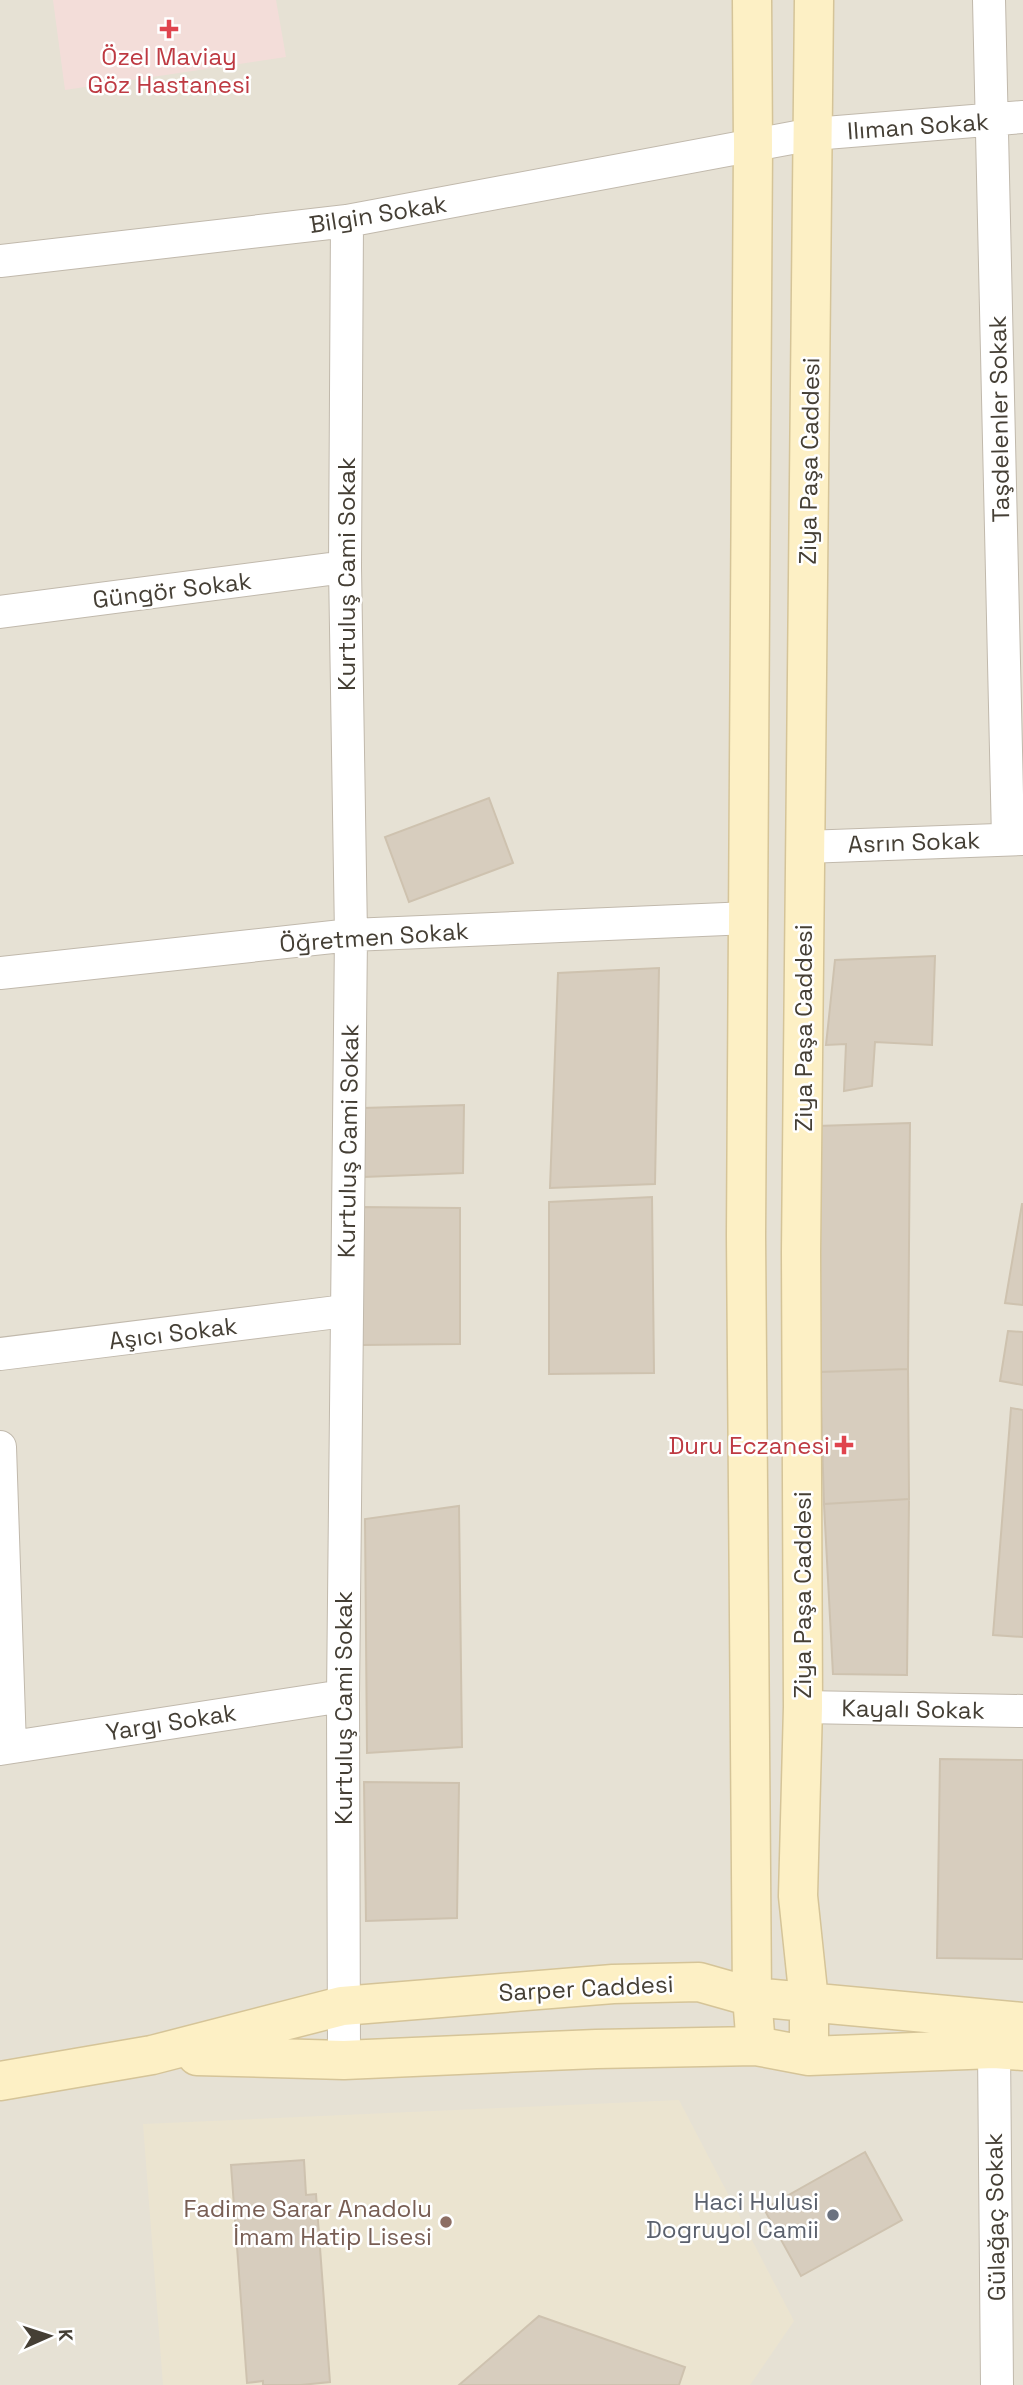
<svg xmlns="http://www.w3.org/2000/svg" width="1023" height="2385" viewBox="0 0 1023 2385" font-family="'Space Grotesk',sans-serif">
<rect width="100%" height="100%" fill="#f2efe6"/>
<path fill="#e6e1d4" d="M0,0h1023v2385h-1023z"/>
<path fill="#ebe4d0" d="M679,2100l115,221 -44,64h-587l-20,-261z"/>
<path fill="#f3ddd9" d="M53,0h223l10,57 -221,33z"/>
<path fill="#d7cdbe" stroke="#cec2af" stroke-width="2" d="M489,798l24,65 -104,39 -24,-65z
M935,956l-3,89 -57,-3 -3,44 -28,5 2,-47 -20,1 9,-85z
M659,968l-4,216 -105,4 8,-215z
M464,1105l-1,68 -99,4 -1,-69z
M910,1123l-2,246 -88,3 -3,-246z
M652,1197l2,176 -105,1v-172z
M1022,1204h1v101l-18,-2z
M361,1207l99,1v136l-98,1z
M1008,1331l15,1v53l-23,-4z
M908,1369l1,130 -85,5 -4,-132z
M1011,1408l12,2v227l-30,-2z
M909,1499l-2,176 -74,-1 -9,-170z
M459,1506l3,241 -95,6 -2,-234z
M940,1759l83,1v199l-86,-1z
M364,1782l95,1 -2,135 -91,3z
M865,2152l37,68 -101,56 -37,-67z
M304,2160l2,35 10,-1 14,188 -29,3h-38v-4l-16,2 -16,-218z
M539,2316l146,51 -6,18h-220z"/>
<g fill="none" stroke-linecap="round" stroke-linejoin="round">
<g stroke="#c1b9ac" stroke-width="34">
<path id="street" d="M989,0l19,839
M0,261l347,-40 466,-87 210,-17
M0,612l345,-45
M805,847l218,-8
M0,973l351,-38 398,-17
M0,1354l345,-43
M0,1447l10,300
M803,1707l220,4
M0,1749l343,-53
M994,2049l3,336
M344,2060l-1,-364 8,-761 -6,-368 2,-346"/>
</g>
<g stroke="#d5c498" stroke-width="41">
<path id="secondary" d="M752,0l1,146 -7,1090 6,761 4,49
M197,2056l147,4 252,-11 160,-3 53,10 185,-7 29,2
M809,2056v-55l-11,-105 5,-189 -2,-455 13,-1252
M0,2081l152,-26 190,-49 271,-22 86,-2 53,15 271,25"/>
</g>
<use href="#street" stroke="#fff" stroke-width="32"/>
<use href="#secondary" stroke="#fdf0c5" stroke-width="38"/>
</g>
<g fill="#e0444e" stroke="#fff" stroke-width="2.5">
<path d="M165.5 18.5h7v7h7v7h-7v7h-7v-7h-7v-7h7z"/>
<path d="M840.5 1434.5h7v7h7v7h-7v7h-7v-7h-7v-7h7z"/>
</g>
<circle fill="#6b7280" stroke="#fff" stroke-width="2.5" cx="833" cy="2215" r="7"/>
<circle fill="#8d6e63" stroke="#fff" stroke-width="2.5" cx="446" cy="2222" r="7"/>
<g text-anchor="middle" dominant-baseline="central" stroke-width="5" stroke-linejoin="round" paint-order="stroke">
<g font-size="24" fill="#be3a42" stroke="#fff">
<text x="169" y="56">Özel Maviay<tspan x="169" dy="28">Göz Hastanesi</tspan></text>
<text x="830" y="1445" text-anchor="end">Duru Eczanesi</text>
</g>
<g font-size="24" fill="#453f35" stroke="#fff">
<text transform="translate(918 126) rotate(-4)">Ilıman Sokak</text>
<text transform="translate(378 214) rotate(-9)">Bilgin Sokak</text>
<text transform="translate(999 419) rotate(-91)">Taşdelenler Sokak</text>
<text transform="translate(809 461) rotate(-89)">Ziya Paşa Caddesi</text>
<text transform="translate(346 574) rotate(-90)">Kurtuluş Cami Sokak</text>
<text transform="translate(172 590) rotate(-7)">Güngör Sokak</text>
<text transform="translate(914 842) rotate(-2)">Asrın Sokak</text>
<text transform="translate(374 937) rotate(-4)">Öğretmen Sokak</text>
<text transform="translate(803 1028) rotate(-90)">Ziya Paşa Caddesi</text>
<text transform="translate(348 1141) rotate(-89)">Kurtuluş Cami Sokak</text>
<text transform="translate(173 1333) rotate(-7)">Aşıcı Sokak</text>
<text transform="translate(802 1595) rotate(-90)">Ziya Paşa Caddesi</text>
<text transform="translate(343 1708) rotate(-90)">Kurtuluş Cami Sokak</text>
<text transform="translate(913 1709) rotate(1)">Kayalı Sokak</text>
<text transform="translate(171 1722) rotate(-9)">Yargı Sokak</text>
<text transform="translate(586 1988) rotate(-3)">Sarper Caddesi</text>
<text transform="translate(995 2217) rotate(-91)">Gülağaç Sokak</text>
</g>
<g font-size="24" fill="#5b616d" stroke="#fff" text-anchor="end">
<text x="819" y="2201">Haci Hulusi<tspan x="819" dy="28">Dogruyol Camii</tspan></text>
</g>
<g font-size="24" fill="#785e54" stroke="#fff" text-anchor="end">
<text x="432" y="2208">Fadime Sarar Anadolu<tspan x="432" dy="28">İmam Hatip Lisesi</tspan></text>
</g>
</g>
<g transform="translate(49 2336) rotate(87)" stroke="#ffffff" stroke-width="5" paint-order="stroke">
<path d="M0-5L12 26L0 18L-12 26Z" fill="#453f35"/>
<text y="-10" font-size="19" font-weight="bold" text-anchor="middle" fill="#453f35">K</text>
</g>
</svg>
